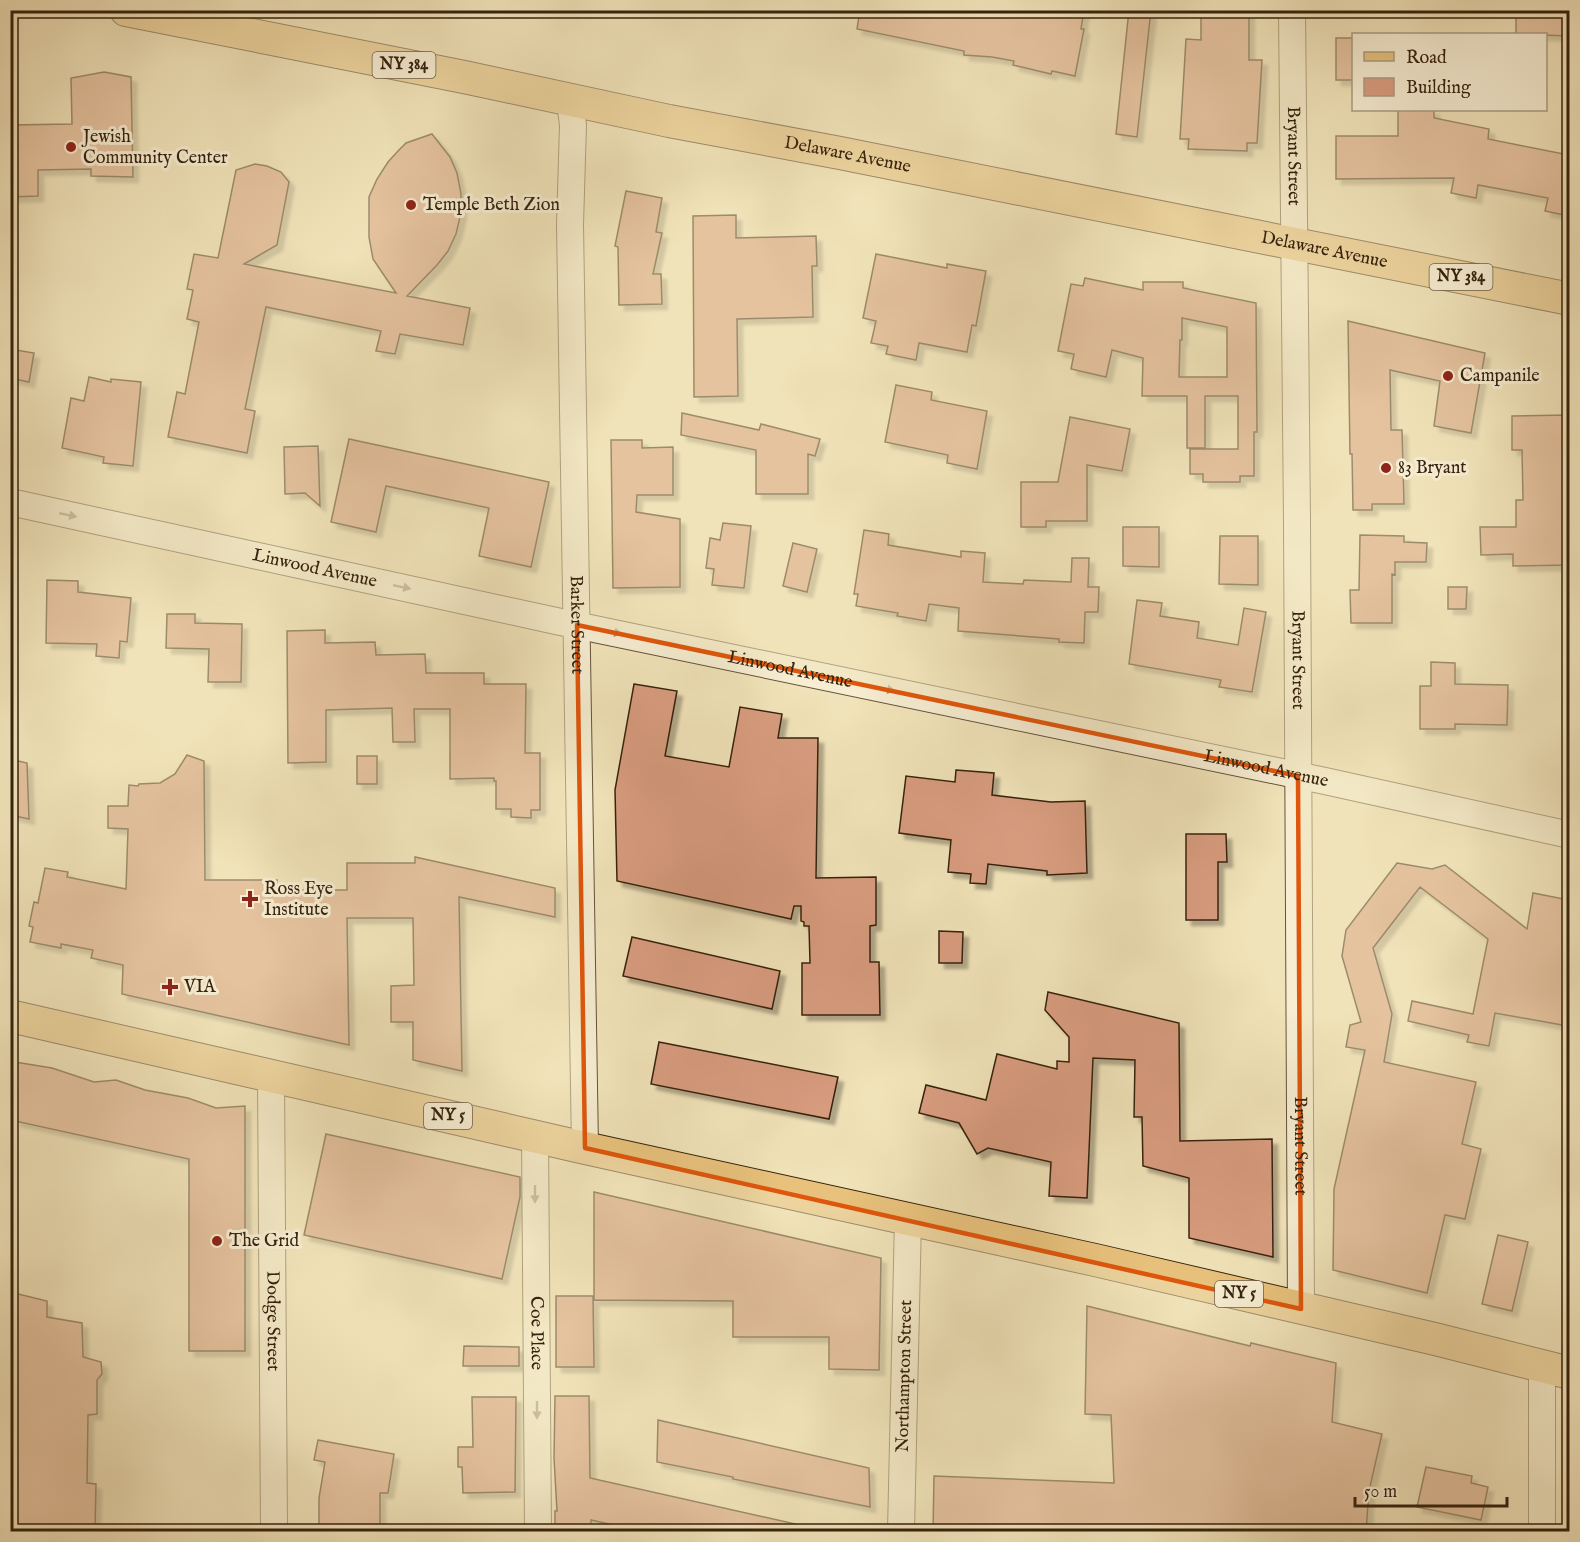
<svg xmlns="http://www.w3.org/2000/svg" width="1580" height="1542" viewBox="0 0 1580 1542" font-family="'IM FELL English',serif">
<defs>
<filter id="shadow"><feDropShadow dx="5.5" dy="5.5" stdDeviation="1.5" flood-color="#0004"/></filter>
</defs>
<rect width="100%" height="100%" fill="#f1e3b9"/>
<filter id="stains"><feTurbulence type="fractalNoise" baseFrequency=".00333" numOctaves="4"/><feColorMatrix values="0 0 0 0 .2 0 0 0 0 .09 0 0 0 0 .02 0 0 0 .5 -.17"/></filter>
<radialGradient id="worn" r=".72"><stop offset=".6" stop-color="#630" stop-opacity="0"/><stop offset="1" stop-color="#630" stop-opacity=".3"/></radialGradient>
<path fill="#d89c7f" stroke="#36220e" stroke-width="1.5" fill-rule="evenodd" filter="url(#shadow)" d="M860,10h224l-3,19h3l-9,47 -23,-5 -1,3 -38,-9 1,-4 -22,-4 -28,-2v-4l-107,-22z
M1129,10h22l-14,127 -21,-3z
M1201,10h48v50h13l-5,83h-10v8l-59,-2 1,-10h-9l6,-100 15,1z
M1516,10h53v26l-53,-2z
M1336,38h17v42h-17z
M104,72l27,5 2,100 -42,-1v-7l-53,1v26l-28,1v-72l62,-1 -1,-46z
M1398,110h36v8l55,11 -1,10 81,16v61l-24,-5 3,-13 -70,-13 -2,13 -25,-5 3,-15 -118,1v-43h62z
M432,134l18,23 7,16 4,21v19l-5,21 -8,17 -11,14 -30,31 63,12 -7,37 -63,-11 -5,20 -19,-3 5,-20 -115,-24 -21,102 10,2 -8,42 -79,-16 9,-45 8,2 14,-72 -12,-3 6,-29 -6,-1 7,-35 24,4 18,-88 19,-6 12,2 14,6 8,10 -12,63 -33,19 152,29 -23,-34 -4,-22v-40l8,-18 11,-17 10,-11 8,-8z
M626,191l36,7 -6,34 6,1 -9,41h8l1,30 -43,1 -1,-58 -3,-1z
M736,215v23l80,-2 1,30h-5l1,51 -76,2 1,77 -44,1 -1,-181z
M876,254l71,14v-4l39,7 -10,55 -4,-1 -5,27 -48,-9 -3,17 -30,-6 2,-8 -17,-3 5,-22 -13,-3z
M1085,278l58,12v-8h40v6l73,15 1,129h-3v44h-14v6h-37v-8h-13v-25h48v-53h-33v52h-18v-52h-45l1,-38 -31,-8 -6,27 -35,-8 3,-15 -16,-3 13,-67 12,2zM1182,318l45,9v50h-48l1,-37h2z
M1348,321l137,32 -14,80 -37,-7 6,-45 -50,-11 1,60h11l2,74h-32v6h-19l-1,-56h-2z
M10,349l24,4 -5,29 -19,-4z
M89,377l22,5v-3l30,3 -8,84 -30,-3 1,-6 -42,-9 9,-50 13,3z
M896,385l36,7 -1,8 56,11 -10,58 -30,-6 1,-8 -63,-13z
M682,413l77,17 2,-6 59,15 -5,17 -7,-2v40h-52v-44l-75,-15z
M1569,415v150l-56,1v-12l-32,1 -1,-28h36v-27h7l-1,-50h-10v-34z
M1070,417l60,12 -8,42 -35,-6v56h-41v6h-25v-45h37z
M349,439l200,43 -18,85 -52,-11 10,-48 -103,-22 -10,46 -45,-10z
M611,440h31v8l31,-1v48h-36l-1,17 44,7v68l-67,1z
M318,446l2,60 -15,-13 -20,1 -1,-47z
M723,523l28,3 -7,62 -32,-3 2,-16 -8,-1 4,-30 10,2z
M1123,527h36v40l-36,-1z
M864,530l25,4 -1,11 73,12v-6l24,2 -2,29 40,2 1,-4 47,2 1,-24h17l-1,29h11l-1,25h-13l-1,31 -25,-1v-3l-101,-8 1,-23 -30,-4 -3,17 -29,-5 1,-3 -42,-7 2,-12h-4z
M1360,535l44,1v6l23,1 -1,19h-31v13l-3,-1v49h-41l-1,-33h9z
M1220,536h38v49l-39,-1z
M793,543l24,6 -10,43 -24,-6z
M47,580l31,1v11l53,6 -4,44 -7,-1 -1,17 -23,-2 1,-12 -51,-1z
M1448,587h19l-1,22h-18z
M1137,600l25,3 -2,13 39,6 -2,16 41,7 6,-37 22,4 -14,80 -33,-5 2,-7 -92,-16z
M167,614h28v9l47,1 -1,58h-33l1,-33 -43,-1z
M325,630v13l50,-1 1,13 49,-1 1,19h58v11h42l-1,69h15v57h-9v8l-20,-1v-8h-15v-28h-2v-3l-44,1v-70h-36l1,33h-22l-1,-34 -66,2v52l-38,1 -1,-132z
M1431,662l24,1v21l53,1 -1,40 -52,-1v5h-35v-43h11z
M634,684l43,7 -12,65 64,11 11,-60 42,7 -4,24h40l-2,140 60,-1v48l-6,1v36h9l1,53h-78v-52h8l-1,-37h-5v-4l-3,-1v-15h-7l-3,13 -174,-38 -2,-91z
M187,755l17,6 1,119h72v10h70v-27h68v-6l140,31v29l-96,-20 3,174 -49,-11v-38h-22v-36l23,-1 -1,-67h-66l2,127 -227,-51 1,-29 -32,-7 2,-8 -32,-6v4l-31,-6 3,-15 -4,-1 5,-24 4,1 7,-35 23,4 -1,5 59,12 2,-60 -20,-1v-22h20l1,-21 9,1 1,-2 21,-1 15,-9z
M357,756h20v28h-20z
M10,759l17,4 2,56 -19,-4z
M956,770l38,3 -2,22 59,7 34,-1 2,72 -40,2v-4l-59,-7 -2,20 -16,-1 1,-9 -23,-2 3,-32 -52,-7 7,-57 49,6z
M1186,834h40l1,28h-9v58h-32z
M1397,863l35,6 13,-4 82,64 6,-36 36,7v115l-1,11 -73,-13 -6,33 -22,-4 2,-7 -61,-14 4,-20 61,13 15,-75 -68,-52 -47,61 19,66 -8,48 92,20 -14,62 19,5 -16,70 -20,-4 -18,78 -94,-23 1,-81 31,-139 -19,-3 4,-22 11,-3 -19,-66 4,-26z
M939,931l24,1 -1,31h-23z
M632,937l148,34 -8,38 -149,-33z
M1048,992l131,31 1,118 92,-2 1,118 -84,-19v-60l-46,-12 -1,-49h-8l1,-57 -42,-2 -6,140 -38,-2 2,-34 -63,-14 -11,6 -18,-31 -40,-10 7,-28 60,15 11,-46 60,15v-8l12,1v-25l-24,-27z
M659,1042l179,35 -9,42 -178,-35z
M15,1062l37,6 42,14 22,-2 29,10 43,8 28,10 29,-2v245h-56v-192l-174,-38z
M326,1134l194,43v20l-18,82 -198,-44z
M594,1192l287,66 -2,112 -50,-1v-32h-96v-36l-139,-1z
M1498,1235l30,7 -16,69 -30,-7z
M10,1292l37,9v16l35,6 1,34 18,5 1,12 -5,6v34l-9,1 -1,68 9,1 -1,48h-82z
M556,1296h37l1,71h-38z
M1087,1306l163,40 1,-3 85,20 -4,59 50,12 -13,57 -3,41h-433l1,-56 180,7 -3,-68 -26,-1z
M464,1346l55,1v19h-56z
M555,1396h34l1,82 210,47 -1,7h-154l-54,-12v10h-36v-19h2l-3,-53z
M472,1397h44l-1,95 -52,1 -1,-26h-4v-20h15z
M658,1420l211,48 1,39 -137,-28v-2l-76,-15z
M318,1440l76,14 -6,39h-8v39h-61v-34l6,-36 -11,-2z
M1426,1467l46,9 -1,7 17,4 -7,33 -64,-13z"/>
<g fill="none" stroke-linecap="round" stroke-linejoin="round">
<g stroke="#655239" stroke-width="28">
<g id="minor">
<path id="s1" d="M1292,10l5,511 4,788"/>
<path id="s2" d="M570,101l3,24 -3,100 15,923"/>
<path id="s3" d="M10,502l546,119 769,160 245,54"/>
<path id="s4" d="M271,1075l3,457"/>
<path id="s5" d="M535,1135l3,397"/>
<path id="s6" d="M901,1532l7,-313"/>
<path d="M1542,1532v-166"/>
</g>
</g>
<g stroke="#36220e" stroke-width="34">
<g id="major">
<path id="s7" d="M126,10l338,67 205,44 171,32 730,146"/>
<path d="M10,1016l575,132 510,112 340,79 135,34"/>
</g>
</g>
<use href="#minor" stroke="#f6edd2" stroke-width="26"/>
<use href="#major" stroke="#e8c27c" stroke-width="32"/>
</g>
<defs><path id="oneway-solid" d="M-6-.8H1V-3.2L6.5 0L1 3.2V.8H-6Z" transform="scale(1.5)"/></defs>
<g fill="#a0927a">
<use href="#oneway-solid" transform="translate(68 515) rotate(12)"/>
<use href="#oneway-solid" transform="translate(402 587) rotate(12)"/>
<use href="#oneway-solid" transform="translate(613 632) rotate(12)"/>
<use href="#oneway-solid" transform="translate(886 689) rotate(12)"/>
<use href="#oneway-solid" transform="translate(535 1194) rotate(90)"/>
<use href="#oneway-solid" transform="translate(537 1410) rotate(90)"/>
</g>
<path d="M0 0H1580V1542H0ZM577,625l721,151 3,533 -716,-161z" fill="#f1e3b9" fill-opacity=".55" fill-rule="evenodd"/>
<path fill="none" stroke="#df560c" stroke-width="4.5" stroke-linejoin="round" d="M577,625l721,151 3,533 -716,-161z"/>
<g fill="#8f2418" stroke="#f6edd2" stroke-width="2">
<circle cx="71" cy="147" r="6"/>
<circle cx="411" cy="205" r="6"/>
<circle cx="1448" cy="376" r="6"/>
<circle cx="1386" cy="468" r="6"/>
<path d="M247 890h6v6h6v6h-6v6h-6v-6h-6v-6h6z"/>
<path d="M167 978h6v6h6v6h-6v6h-6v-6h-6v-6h6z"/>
<circle cx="217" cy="1241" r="6"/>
</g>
<g text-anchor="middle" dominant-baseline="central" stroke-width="6" stroke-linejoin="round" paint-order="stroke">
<g fill="#f6edd2" stroke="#705f49" stroke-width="1.5">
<rect x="372.5" y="52" width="63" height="26" rx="4.5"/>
<rect x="1429.5" y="264" width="63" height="26" rx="4.5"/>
<rect x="424" y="1103" width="48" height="26" rx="4.5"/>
<rect x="1215" y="1281" width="48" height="26" rx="4.5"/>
</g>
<g font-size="16" font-weight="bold" fill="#36220e">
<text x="404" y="65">NY 384</text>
<text x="1461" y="277">NY 384</text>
<text x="448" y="1116">NY 5</text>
<text x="1239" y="1294">NY 5</text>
</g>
<g font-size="18" fill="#36220e" stroke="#f6edd2" text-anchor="start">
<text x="83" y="137">Jewish<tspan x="83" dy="21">Community Center</tspan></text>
<text x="423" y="205">Temple Beth Zion</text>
<text x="1460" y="376">Campanile</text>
<text x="1398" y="468">83 Bryant</text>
<text x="264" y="889">Ross Eye<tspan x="264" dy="21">Institute</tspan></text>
<text x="184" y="987">VIA</text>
<text x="229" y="1241">The Grid</text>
</g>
<g font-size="18" fill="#36220e" stroke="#f6edd2">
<text stroke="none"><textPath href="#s7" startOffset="736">Delaware Avenue</textPath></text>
<text stroke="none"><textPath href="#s1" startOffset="146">Bryant Street</textPath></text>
<text stroke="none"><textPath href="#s7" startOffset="1222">Delaware Avenue</textPath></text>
<text stroke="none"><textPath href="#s3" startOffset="312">Linwood Avenue</textPath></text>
<text stroke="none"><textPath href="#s2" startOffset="524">Barker Street</textPath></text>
<text stroke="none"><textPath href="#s1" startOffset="650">Bryant Street</textPath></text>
<text stroke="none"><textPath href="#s3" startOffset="798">Linwood Avenue</textPath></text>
<text stroke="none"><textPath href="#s3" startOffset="1284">Linwood Avenue</textPath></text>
<text stroke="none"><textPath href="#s1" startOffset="1136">Bryant Street</textPath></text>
<text stroke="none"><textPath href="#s4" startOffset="246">Dodge Street</textPath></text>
<text stroke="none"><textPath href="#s5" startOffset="198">Coe Place</textPath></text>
<text stroke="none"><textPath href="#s6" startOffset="156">Northampton Street</textPath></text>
</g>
</g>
<rect width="1580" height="1542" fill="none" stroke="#f1e3b9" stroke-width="36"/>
<rect x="12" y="12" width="1556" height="1518" fill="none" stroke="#36220e" stroke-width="3"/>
<rect x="18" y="18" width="1544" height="1506" fill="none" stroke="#36220e" stroke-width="1.5"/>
<rect x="1352" y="33" width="195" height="78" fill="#f6edd2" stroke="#a99c84" stroke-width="1.5"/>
<rect x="1364" y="52" width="30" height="9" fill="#e8c27c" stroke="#a99c84" stroke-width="1.5"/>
<text x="1406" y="63" font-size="18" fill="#36220e">Road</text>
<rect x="1364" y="78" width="30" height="18" fill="#d89c7f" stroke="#a99c84" stroke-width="1.5"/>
<text x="1406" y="93" font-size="18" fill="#36220e">Building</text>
<path d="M1355 1497v9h152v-9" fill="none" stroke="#36220e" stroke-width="3"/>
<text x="1364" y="1497" font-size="18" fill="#36220e" stroke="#f6edd2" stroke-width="4.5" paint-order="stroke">50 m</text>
<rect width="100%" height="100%" filter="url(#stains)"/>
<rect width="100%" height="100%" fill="url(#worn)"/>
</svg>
